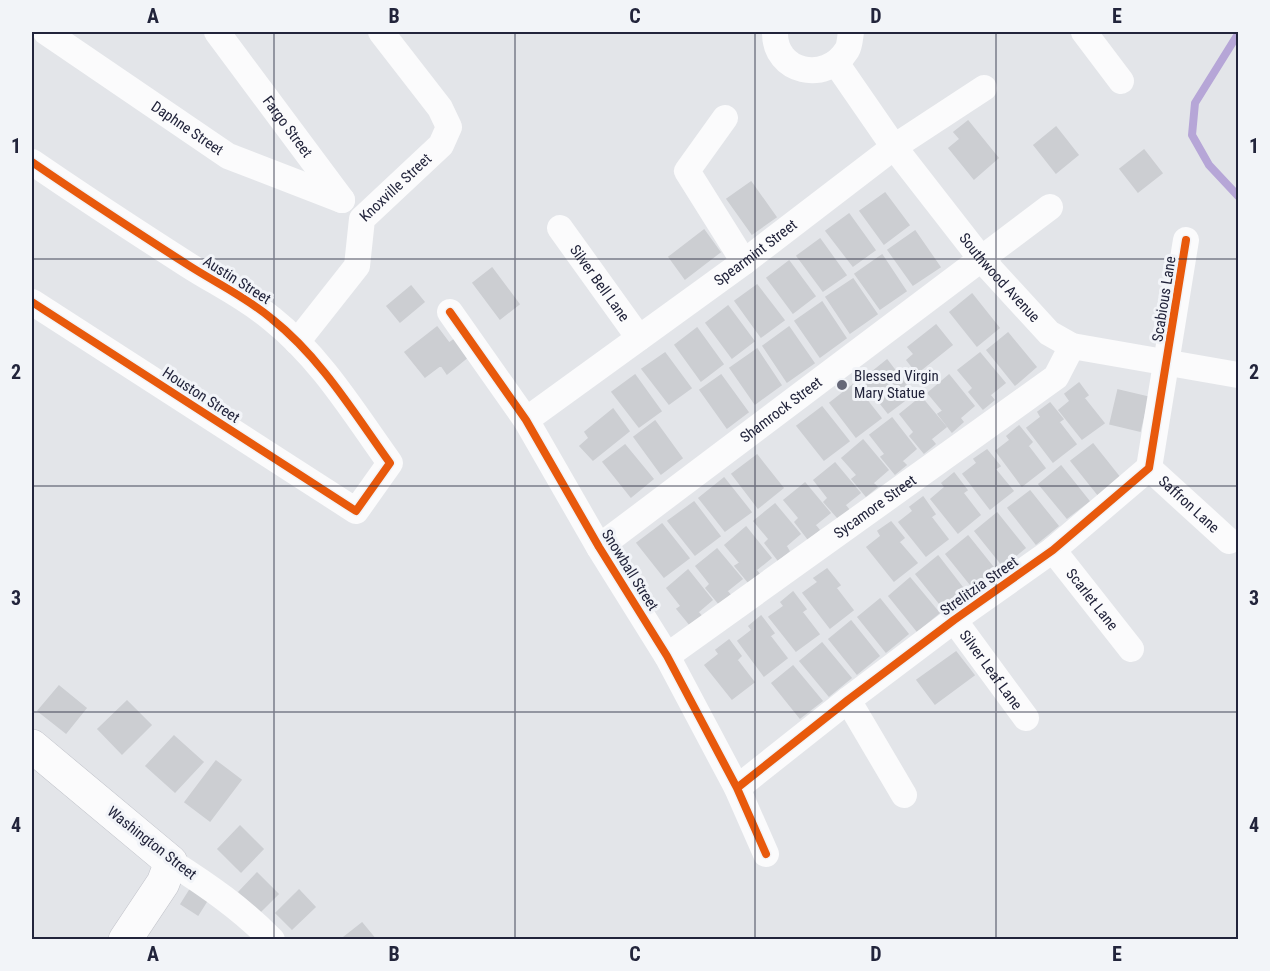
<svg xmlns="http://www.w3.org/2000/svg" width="1270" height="971" viewBox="0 0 1270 971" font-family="'Roboto Condensed',sans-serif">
<rect width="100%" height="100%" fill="#e3e5e9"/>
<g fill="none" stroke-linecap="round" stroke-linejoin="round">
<path stroke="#b6a6d7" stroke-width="8" d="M1238,34l-43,69 -3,32 17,30 29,31"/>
</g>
<path fill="#ccced2" stroke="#ccced2" stroke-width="1.5" d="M968,121l30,37 -24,21 -25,-31 11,-9 -6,-7z
M1056,127l22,28 -22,18 -22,-28z
M1144,150l18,23 -24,19 -18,-23z
M751,182l25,35 -24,17 -25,-35z
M885,193l24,32 -25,19 -24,-33z
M849,214l26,36 -22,16 -27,-35z
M704,230l16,22 -35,27 -16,-22z
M915,231l25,36 -27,18 -25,-35z
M820,239l26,36 -23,16 -26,-35z
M882,255l24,36 -26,18 -25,-35z
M789,261l26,35 -22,17 -26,-35z
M492,268l27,36 -19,15 -27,-36z
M853,279l24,35 -27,19 -24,-36z
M757,285l27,35 -23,17 -26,-36z
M411,286l13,16 -24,20 -13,-16z
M972,294l27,34 -22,18 -27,-34z
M822,302l24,36 -26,19 -25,-36z
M728,306l26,35 -22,17 -26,-35z
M936,325l16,20 -35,28 -10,-13 7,-6 -6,-7z
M437,327l12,16 6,-4 14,17 -22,18 -6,-9 -16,12 -20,-25z
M789,327l25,36 -27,19 -24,-36z
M697,328l26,36 -22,17 -26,-36z
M1008,333l28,34 -21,18 -28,-35z
M757,349l24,36 -26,19 -25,-36z
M665,353l26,35 -22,16 -27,-35z
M980,353l25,30 -15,12 4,5 -11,9 -14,-17 4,-4 -15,-18z
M887,360l26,34 -25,19 -26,-33z
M635,375l26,36 -22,16 -27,-35z
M721,375l27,37 -21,16 -27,-38z
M949,375l25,31 -14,12 3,4 -11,10 -14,-18 5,-3 -15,-18z
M1079,383l9,12 -4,3 20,25 -22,16 -23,-29 11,-9 -5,-7z
M854,384l27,34 -25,19 -26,-34z
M1118,390l30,7 -8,34 -30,-7z
M921,397l25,30 -15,12 4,5 -11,9 -14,-17 4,-4 -14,-18z
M1050,403l13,16 -4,3 17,22 -23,18 -26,-34 14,-11 -3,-5z
M822,407l27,34 -25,19 -27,-34z
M613,409l16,22 -36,29 -13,-14 9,-8 -4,-6z
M892,418l24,31 -14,12 4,4 -11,9 -14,-17 4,-3 -15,-19z
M655,421l27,37 -21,16 -27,-37z
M1019,426l13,16 -4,4 17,22 -23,18 -26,-35 14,-11 -3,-4z
M863,440l25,30 -15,13 4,4 -11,9 -14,-17 5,-4 -15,-17z
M1093,444l28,35 -22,17 -28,-35z
M625,445l28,34 -22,18 -28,-35z
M987,450l13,16 -5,3 18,22 -23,18 -27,-35 14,-11 -3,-4z
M757,455l26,33 -25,20 -26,-34z
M835,463l25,30 -15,12 4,5 -11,8 -14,-16 4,-4 -14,-18z
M1061,466l28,35 -22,17 -28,-34z
M954,473l13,17 -4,3 17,22 -22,18 -27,-34 14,-12 -3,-4z
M724,478l27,34 -26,19 -26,-33z
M805,483l25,30 -15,12 4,5 -11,9 -13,-17 4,-4 -15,-18z
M1030,491l28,35 -22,18 -28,-36z
M923,497l12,17 -4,3 17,22 -22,17 -27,-34 14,-11 -3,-4z
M694,502l26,34 -25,19 -27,-34z
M775,504l25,30 -14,12 3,5 -11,9 -13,-17 4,-4 -15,-18z
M997,513l28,35 -22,18 -28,-35z
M891,522l13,16 -5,4 18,21 -23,18 -27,-34 14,-11 -3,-5z
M662,524l27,34 -25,19 -27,-34z
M746,527l25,31 -15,12 4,5 -11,8 -14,-17 5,-3 -15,-18z
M968,536l28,35 -22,18 -28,-35z
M717,549l25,30 -15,12 4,5 -11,9 -14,-17 4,-4 -14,-18z
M938,556l28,36 -22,17 -28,-35z
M827,569l13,16 -4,3 17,22 -23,18 -27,-35 15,-11 -4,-4z
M688,570l24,30 -14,12 4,5 -11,9 -14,-17 4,-3 -14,-18z
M910,578l29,35 -22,18 -28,-35z
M793,592l13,17 -4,3 17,22 -23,17 -27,-34 15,-11 -3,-4z
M880,599l28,35 -22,18 -28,-35z
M761,616l13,17 -4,3 17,22 -23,18 -26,-35 14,-11 -3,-4z
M851,621l28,35 -22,18 -28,-35z
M729,640l12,16 -4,4 17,22 -22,17 -27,-34 14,-11 -3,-4z
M822,643l29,35 -22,18 -29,-35z
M956,652l18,23 -39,29 -18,-24z
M793,666l29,35 -22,17 -28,-35z
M59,686l27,22 -20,25 -28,-22z
M127,701l24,24 -29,29 -24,-25z
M174,736l29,26 -28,30 -29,-26z
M216,761l25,19 -31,41 -25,-19z
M240,826l23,23 -22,23 -23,-23z
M257,873l21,21 -19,19 -20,-21z
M191,888l17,11 -10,16 -17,-11z
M299,890l16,17 -23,22 -16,-16z
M362,923l14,17h-32l-1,-2z"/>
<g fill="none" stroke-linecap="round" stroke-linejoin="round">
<g stroke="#c0c2c9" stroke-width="34">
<path id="secondary" d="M32,746l139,116 -8,21 -38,57"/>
</g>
<g stroke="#fbfbfc" stroke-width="26">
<path id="s1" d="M46,32l182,124 114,44"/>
<path id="s2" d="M217,32l125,168"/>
<path d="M775,32c-1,41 51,52 72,18 3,-5 3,-13 4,-18"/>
<path d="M1084,32l37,49"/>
<path id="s3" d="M836,63l58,84 88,113 67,73 23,13 166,29"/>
<path d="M725,118l-38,53 57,91"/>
<path d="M32,162c51,35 103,69 156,103 28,18 58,32 84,54 49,39 82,94 118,144l-34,48 -324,-209"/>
<path id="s4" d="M560,228l79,110"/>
<path d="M450,312l76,108 73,127 68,109 70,132 29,66"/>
<path id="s5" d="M297,342l60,-76 5,-47 79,-74 8,-18 -9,-19 -59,-76"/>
<path id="s6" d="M526,420l218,-158 150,-115 90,-59"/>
<path id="s7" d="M1149,468l80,73"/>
<path id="s8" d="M599,547l451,-340"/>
<path id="s9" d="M1053,550l78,99"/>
<path id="s10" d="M954,620l72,98"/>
<path id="s11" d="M667,656l389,-279 16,-31"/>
<path d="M848,700l56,95"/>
<path d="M737,788l111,-88 106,-80 99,-70 96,-82 37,-228"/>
<path d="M171,862c36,23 71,47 101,78"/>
</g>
<use href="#secondary" stroke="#fbfbfc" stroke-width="33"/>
<g stroke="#f2f4f8" stroke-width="11">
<path id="cycleway" d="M32,162c51,35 103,69 156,103 28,18 58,32 84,54 49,39 82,94 118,144l-34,48 -324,-209
M450,312l76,108 73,127 68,109 70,132 29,66
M737,788l111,-88 106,-80 99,-70 96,-82 37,-228"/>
</g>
<use href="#cycleway" stroke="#e8590c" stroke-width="8"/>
</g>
<path fill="none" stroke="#22243b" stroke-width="1.5" stroke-opacity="0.55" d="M274,32v908M515,32v908M755,32v908M996,32v908M32,259h1206M32,486h1206M32,712h1206"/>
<circle fill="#666878" stroke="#f2f4f8" stroke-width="2" cx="842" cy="385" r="6"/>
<g text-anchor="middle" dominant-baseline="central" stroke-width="6" stroke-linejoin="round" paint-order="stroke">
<g font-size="15" fill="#22243b" stroke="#f2f4f8">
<text stroke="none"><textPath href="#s2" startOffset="118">Fargo Street</textPath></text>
<text stroke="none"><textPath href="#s1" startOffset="171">Daphne Street</textPath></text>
<text stroke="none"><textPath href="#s5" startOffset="190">Knoxville Street</textPath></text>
<text stroke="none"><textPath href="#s6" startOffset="284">Spearmint Street</textPath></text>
<text stroke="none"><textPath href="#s3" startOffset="270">Southwood Avenue</textPath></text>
<text transform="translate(237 280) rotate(32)">Austin Street</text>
<text stroke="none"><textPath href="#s4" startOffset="68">Silver Bell Lane</textPath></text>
<text transform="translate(1164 299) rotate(-81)">Scabious Lane</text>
<text transform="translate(201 395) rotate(33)">Houston Street</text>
<text stroke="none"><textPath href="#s8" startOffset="228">Shamrock Street</textPath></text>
<text stroke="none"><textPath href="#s7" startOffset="54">Saffron Lane</textPath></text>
<text stroke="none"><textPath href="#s11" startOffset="256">Sycamore Street</textPath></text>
<text transform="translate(630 570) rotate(58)">Snowball Street</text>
<text transform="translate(979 586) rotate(-35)">Strelitzia Street</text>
<text stroke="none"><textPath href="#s9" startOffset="63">Scarlet Lane</textPath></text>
<text stroke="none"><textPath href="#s10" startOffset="62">Silver Leaf Lane</textPath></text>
<text transform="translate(152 843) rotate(38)">Washington Street</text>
</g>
<g font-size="15" fill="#22243b" stroke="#f2f4f8" text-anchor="start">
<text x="854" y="376">Blessed Virgin<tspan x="854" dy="17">Mary Statue</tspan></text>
</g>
</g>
<rect width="1270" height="971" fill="none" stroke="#f2f4f8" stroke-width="66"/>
<rect x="33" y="33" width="1204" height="905" fill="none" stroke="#22243b" stroke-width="2"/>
<g font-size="20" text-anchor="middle" font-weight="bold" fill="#22243b">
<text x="153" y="23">A</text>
<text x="394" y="23">B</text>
<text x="635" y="23">C</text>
<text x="876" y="23">D</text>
<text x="1117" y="23">E</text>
<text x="16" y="153">1</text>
<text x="1254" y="153">1</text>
<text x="16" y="379">2</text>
<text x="1254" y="379">2</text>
<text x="16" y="605">3</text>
<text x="1254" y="605">3</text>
<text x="16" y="832">4</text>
<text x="1254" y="832">4</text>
<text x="153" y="961">A</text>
<text x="394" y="961">B</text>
<text x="635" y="961">C</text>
<text x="876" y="961">D</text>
<text x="1117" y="961">E</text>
</g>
</svg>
